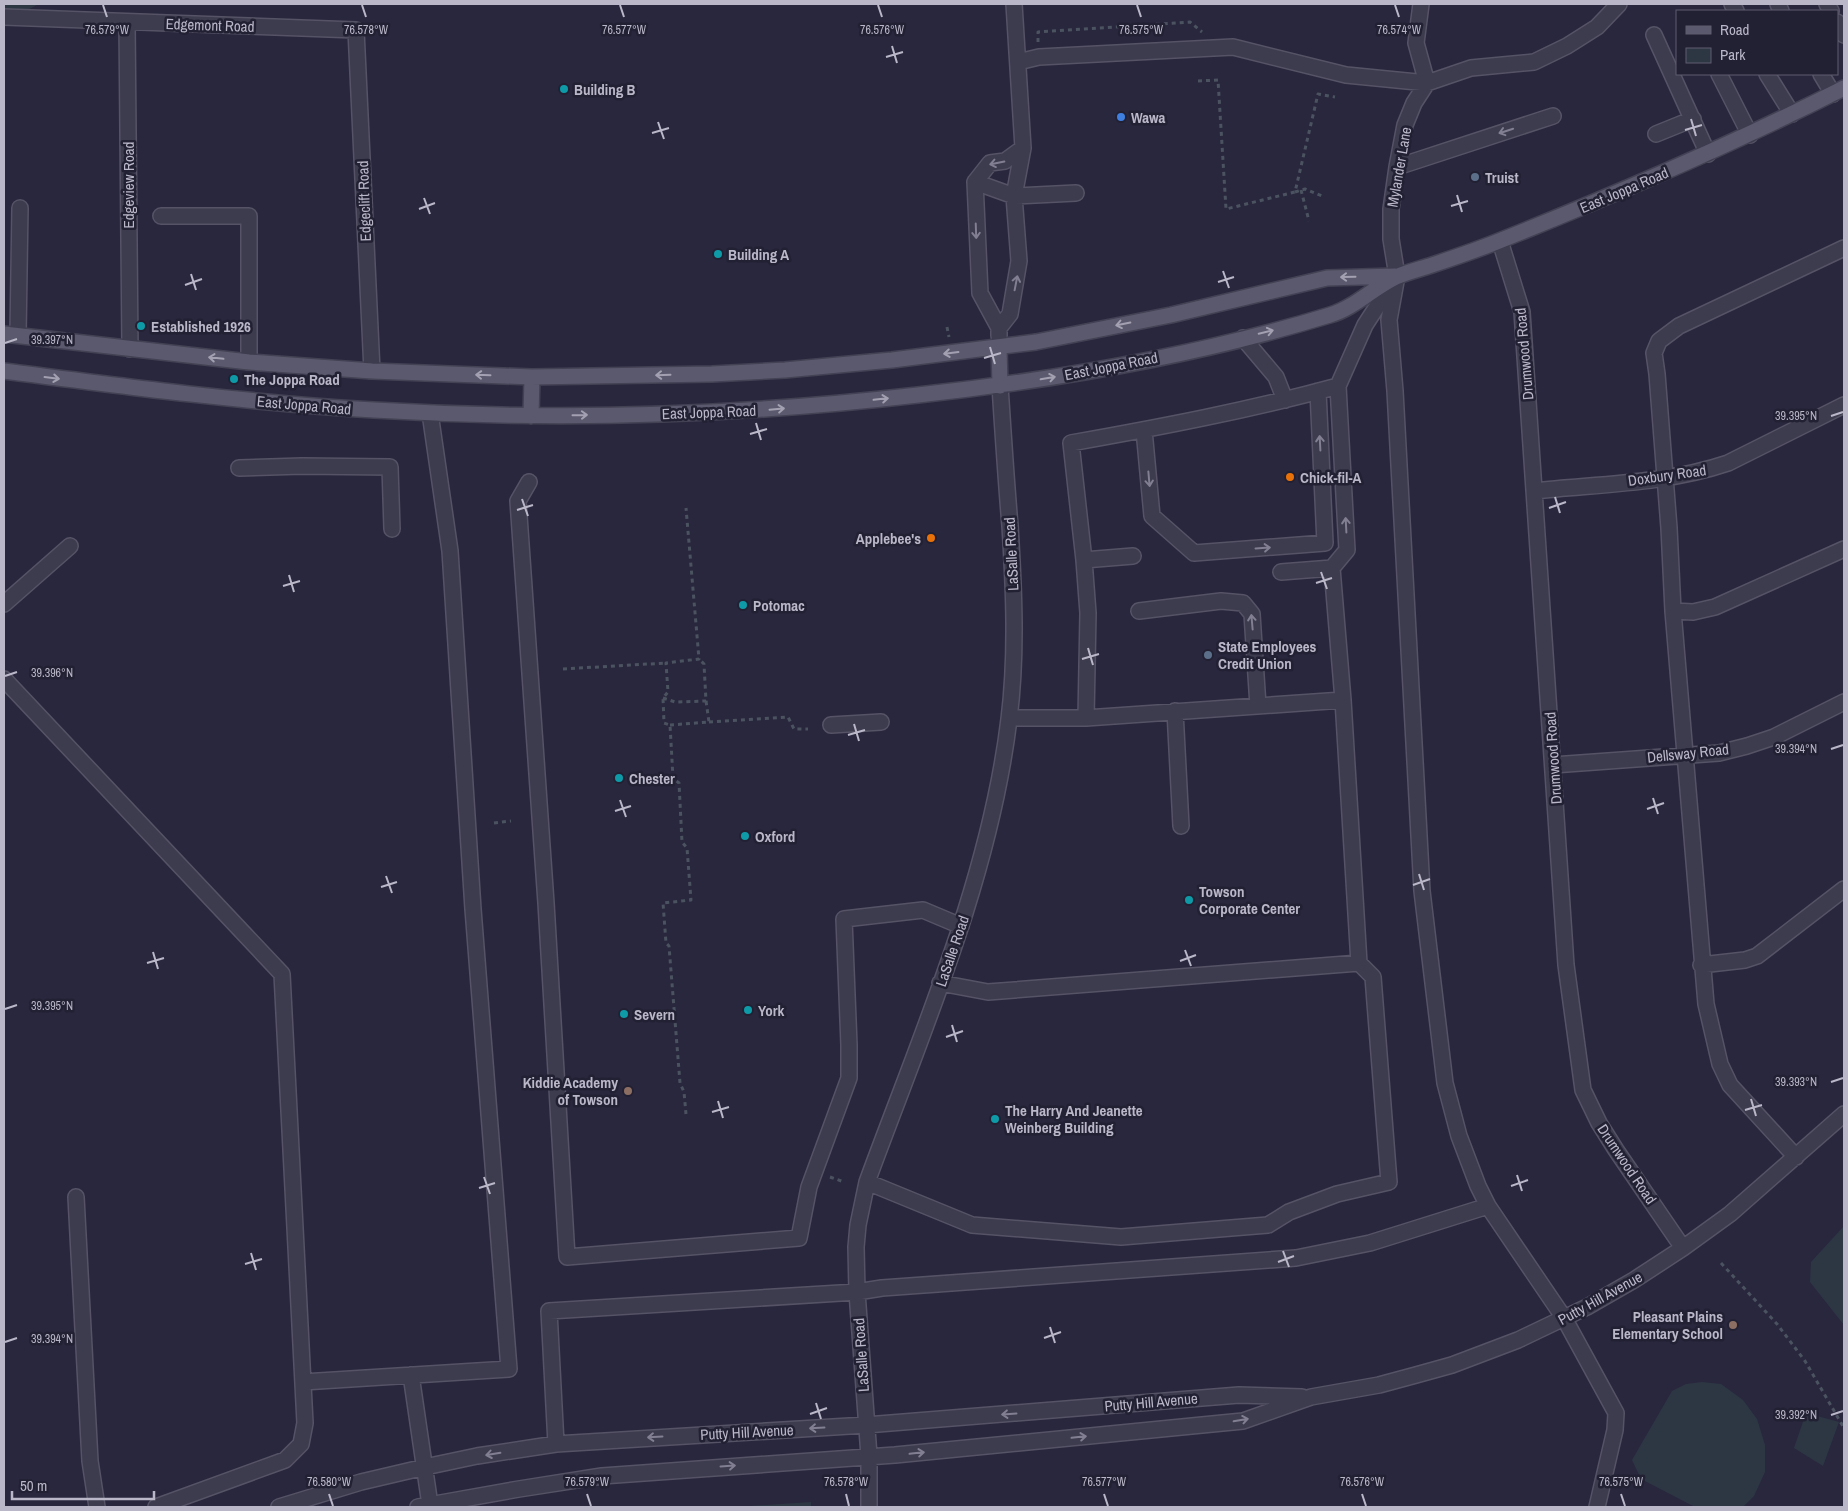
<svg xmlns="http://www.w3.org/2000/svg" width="1848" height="1511" viewBox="0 0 1848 1511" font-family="'Archivo Narrow',sans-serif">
<rect width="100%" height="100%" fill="#29273d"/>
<path fill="#2d3744" d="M4,4h35l-27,14 -8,-3z
M1844,1226v99l-34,-43 1,-20z
M1702,1382l19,2 22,16 14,19 8,26v27l-11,24 -11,11h-48l-54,-28 -9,-19 40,-69 14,-7z
M1806,1413l33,9 -16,44 -29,-18z
M811,1502v5h-76z"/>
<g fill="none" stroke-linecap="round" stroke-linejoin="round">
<g stroke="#555365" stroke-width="18">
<path id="minor" d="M1421,4l-5,39 11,40 -13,20 -9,22 -8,42 -6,42v30l6,37 -8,44 6,71 27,500 23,192 14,53 19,50 10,20 76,112 52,95 -1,17 -18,77
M1732,4l4,7
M1778,4l3,7
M1827,4l4,7
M4,17l352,13 16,341
M127,22l3,327
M1837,22l7,13
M1654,35l54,119
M1018,62l21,-5 194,-10 113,28 81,8 44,-15 63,-6 33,-16 30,-19 22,-23
M1719,74l31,61
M1767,74l25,40
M1821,74l12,20
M1656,134l37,-15
M1397,167l156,-51
M975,182l39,14 62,-3
M161,216h88v146
M1500,241l22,71 44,653 17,125 16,33 17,27 67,98
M999,328l11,-14 9,-53 -5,-65 9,-48 -9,-144
M18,335l2,-127
M999,336v-8l-19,-35 -5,-111 15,-19 15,-2 18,-13
M1243,338l33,39 9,23
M1144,430l8,86 42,37 131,-10 -7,-152
M239,468l63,-2 88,1 2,62
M529,482l-11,19 28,402 21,354 232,-19 10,-51 40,-109v-33l-5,-126 79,-9 38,16
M1535,491c64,-7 131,-7 193,-28l116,-58
M1084,560l49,-4
M1281,572l51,-4 15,-18 -9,-164 27,-61 28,-43
M4,604l66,-58
M1139,611l82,-10 22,2 9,11 6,92
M1673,611l20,1 22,-5 129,-58
M4,679l278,295 23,449 -4,21 -16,16 -129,47
M1343,700l16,263
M1175,711l6,115
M1010,718h76l257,-18 -11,-132
M1086,718l2,-105 -4,-53 -13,-117c90,-16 179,-33 267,-57
M831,725l50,-3
M1553,765l166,-12 28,-7 27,-9 70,-35
M1701,965l44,-5 12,-4 87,-67
M1796,1157l-66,-72 -10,-21 -14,-60 -33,-393 -4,-83 -12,-154 -3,-21 5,-12 20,-15 165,-78
M867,1182l105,43 149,12 147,-12 21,-13 48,-18 52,-12 -16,-205 -14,-14 -371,29 -48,-9
M76,1197l14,264 7,46
M411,1375l19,130
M303,1382l206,-13 -36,-460 -23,-358 -20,-138
M556,1444l-7,-133 308,-19 25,-4 414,-30 74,-15 118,-37
M279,1507l82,-25 64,-15 52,-11 79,-12 310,-19 373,-30 63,2
M418,1507l101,-18 83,-13 293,-21 348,-34 68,-24 68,-12 37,-10 36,-10 66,-25 69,-33 47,-27 49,-32 47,-34 114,-100
M869,1507v-51l-12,-164 -1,-45 2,-22 9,-43c55,-150 123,-304 142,-463 8,-64 5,-129 1,-193 -4,-47 -7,-94 -10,-140"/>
</g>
<g stroke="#434154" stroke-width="18">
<path id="major" d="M4,334l245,28 123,9 160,6 180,-3 73,-4 107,-10 144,-18 135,-27 156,-37 68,-2
M999,347l1,39
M4,371c123,16 246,32 370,39 182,11 363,6 544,-15 138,-15 278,-39 412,-80 24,-7 43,-27 66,-38 11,-5 24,-8 36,-12 24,-8 48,-16 72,-26 115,-46 229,-95 340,-151
M531,416l1,-39"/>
</g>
<path stroke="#4c5360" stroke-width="3" stroke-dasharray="4 4" stroke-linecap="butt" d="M1038,42v-10l152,-10 12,10
M1198,81l20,-1 8,129 69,-17 23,-98 17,3
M1301,190l8,31
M1295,192l10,-3 17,7
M947,327l2,10
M563,669l103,-6
M663,698l12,4 31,-1 -2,-37 -5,-5
M709,722l79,-5 6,12h14
M670,725l39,-3 -3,-21
M494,823l17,-2
M686,1114l-2,-22 -4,-9 -11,-137 -3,-3 -3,-40 28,-3 -4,-52 -5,-6 -3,-59 -6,-5 -3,-53 -6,-2 -1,-25 5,-6 -2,-29 33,-4 -13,-151
M830,1177l14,5
M1721,1263l56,61 28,37 39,67"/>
<use href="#minor" stroke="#3d3b4e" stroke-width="15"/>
<use href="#major" stroke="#5b596d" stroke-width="15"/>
</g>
<defs><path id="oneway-shaft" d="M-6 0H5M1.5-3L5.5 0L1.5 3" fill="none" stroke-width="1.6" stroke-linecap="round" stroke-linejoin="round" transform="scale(1.25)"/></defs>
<g stroke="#817f91">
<use href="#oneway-shaft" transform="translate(1506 131) rotate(162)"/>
<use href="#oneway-shaft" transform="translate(997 163) rotate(169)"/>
<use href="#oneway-shaft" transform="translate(976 231) rotate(88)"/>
<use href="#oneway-shaft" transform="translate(1016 283) rotate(-79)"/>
<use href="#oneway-shaft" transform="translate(1320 443) rotate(-93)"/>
<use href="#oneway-shaft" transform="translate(1149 479) rotate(85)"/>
<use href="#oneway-shaft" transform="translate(1346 525) rotate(-93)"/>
<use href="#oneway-shaft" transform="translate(1263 548) rotate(-4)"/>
<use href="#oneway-shaft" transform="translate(1252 622) rotate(-95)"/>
<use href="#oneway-shaft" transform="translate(1009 1414) rotate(176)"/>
<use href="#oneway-shaft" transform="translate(1241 1420) rotate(-10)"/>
<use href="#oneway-shaft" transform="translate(817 1428) rotate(177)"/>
<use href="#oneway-shaft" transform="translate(655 1437) rotate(177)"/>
<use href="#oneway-shaft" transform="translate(1079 1437) rotate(-6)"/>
<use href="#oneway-shaft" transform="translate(917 1453) rotate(-6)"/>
<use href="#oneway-shaft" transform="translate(493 1454) rotate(171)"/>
<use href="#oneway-shaft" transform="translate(728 1466) rotate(-4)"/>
</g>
<g stroke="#a2a0b1">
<use href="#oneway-shaft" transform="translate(1348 277) rotate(179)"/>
<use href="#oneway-shaft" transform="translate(1123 324) rotate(169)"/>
<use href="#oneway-shaft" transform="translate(1266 332) rotate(-14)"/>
<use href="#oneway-shaft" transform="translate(951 353) rotate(173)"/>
<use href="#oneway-shaft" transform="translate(216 358) rotate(-174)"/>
<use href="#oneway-shaft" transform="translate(483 375) rotate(-178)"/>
<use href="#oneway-shaft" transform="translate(663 375) rotate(178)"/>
<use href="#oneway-shaft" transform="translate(52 378) rotate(7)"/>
<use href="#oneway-shaft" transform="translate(1048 378) rotate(-10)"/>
<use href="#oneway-shaft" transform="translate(881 399) rotate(-6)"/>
<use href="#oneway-shaft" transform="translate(777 409) rotate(-5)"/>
<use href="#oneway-shaft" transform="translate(580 415) rotate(-1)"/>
</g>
<path fill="none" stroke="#b9b7c8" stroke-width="2" d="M103,5l4,12M362,5l4,12M620,5l4,12M878,5l4,12M1137,5l4,12M1395,5l4,12M892,46l5,17M886,57l17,-5M1691,119l5,17M658,122l6,17M1685,130l17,-5M652,133l17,-5M1457,195l5,17M424,198l6,16M1451,206l17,-5M419,209l16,-6M1223,271l6,17M191,274l5,16M1218,282l16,-5M185,285l17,-6M5,343l12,-4M990,347l5,17M984,358l17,-5M1831,416l12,-4M756,423l5,17M750,434l17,-5M1555,497l5,16M522,499l6,17M1549,508l17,-6M517,510l16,-5M1321,572l6,17M289,575l5,17M1316,583l16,-5M283,586l17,-5M1088,648l5,17M1082,659l17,-5M5,676l12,-4M854,724l5,17M848,735l17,-5M1831,749l12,-4M1653,798l5,16M620,800l6,17M1647,809l17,-6M615,811l16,-5M1419,874l5,16M386,876l6,17M1413,885l17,-6M381,887l16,-5M1185,950l6,16M153,952l5,17M1180,961l16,-6M147,963l17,-5M5,1009l12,-4M952,1025l5,17M946,1037l17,-6M1831,1082l12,-4M1751,1099l5,17M718,1101l5,17M1745,1110l17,-5M712,1112l17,-5M1517,1175l5,16M484,1177l6,17M1511,1186l17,-6M479,1188l16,-5M1283,1251l6,16M251,1253l5,17M1278,1262l16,-6M245,1264l17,-5M1050,1327l5,16M1044,1338l17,-6M5,1342l12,-4M816,1403l5,16M810,1414l17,-6M1831,1415l12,-4M329,1494l4,12M587,1494l4,12M846,1494l3,12M1104,1494l4,12M1362,1494l4,12M1621,1494l4,12"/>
<g fill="#0f9aa8" stroke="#222033" stroke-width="2">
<circle cx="564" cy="89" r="5"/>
<circle cx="718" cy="254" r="5"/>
<circle cx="141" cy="326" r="5"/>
<circle cx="234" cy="379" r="5"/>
<circle cx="743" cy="605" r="5"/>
<circle cx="619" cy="778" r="5"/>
<circle cx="745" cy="836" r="5"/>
<circle cx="1189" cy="900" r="5"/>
<circle cx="748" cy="1010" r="5"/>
<circle cx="624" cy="1014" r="5"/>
<circle cx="995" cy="1119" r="5"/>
</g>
<circle fill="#3f7fe0" stroke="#222033" stroke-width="2" cx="1121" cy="117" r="5"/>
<g fill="#5c6f8a" stroke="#222033" stroke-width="2">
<circle cx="1475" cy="177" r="5"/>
<circle cx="1208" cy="655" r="5"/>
</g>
<g fill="#e8710a" stroke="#222033" stroke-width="2">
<circle cx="1290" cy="477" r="5"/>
<circle cx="931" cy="538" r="5"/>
</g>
<g fill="#8d6e63" stroke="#222033" stroke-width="2">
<circle cx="628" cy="1091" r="5"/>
<circle cx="1733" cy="1325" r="5"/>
</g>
<g text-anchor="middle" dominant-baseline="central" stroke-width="5" stroke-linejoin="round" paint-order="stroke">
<g font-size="15" fill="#b9b7c8" stroke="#222033">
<text transform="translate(210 25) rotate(2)">Edgemont Road</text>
<text transform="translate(1399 167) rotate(-80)">Mylander Lane</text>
<text transform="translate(128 185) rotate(-90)">Edgeview Road</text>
<text transform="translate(1624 190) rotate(-23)">East Joppa Road</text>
<text transform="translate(364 201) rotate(-92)">Edgeclift Road</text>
<text transform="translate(1524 354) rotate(-95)">Drumwood Road</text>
<text transform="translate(1111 366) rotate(-11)">East Joppa Road</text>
<text transform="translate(304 405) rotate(5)">East Joppa Road</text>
<text transform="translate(709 412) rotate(-2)">East Joppa Road</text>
<text transform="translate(1667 475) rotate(-8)">Doxbury Road</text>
<text transform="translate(1011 554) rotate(-93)">LaSalle Road</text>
<text transform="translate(1688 753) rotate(-6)">Dellsway Road</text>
<text transform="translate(1553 758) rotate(-94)">Drumwood Road</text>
<text transform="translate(952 951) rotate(-71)">LaSalle Road</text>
<text transform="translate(1627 1164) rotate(56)">Drumwood Road</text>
<text transform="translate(1600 1298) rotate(-29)">Putty Hill Avenue</text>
<text transform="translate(861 1355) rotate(-94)">LaSalle Road</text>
<text transform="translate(1151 1402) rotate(-5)">Putty Hill Avenue</text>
<text transform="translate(747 1432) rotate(-3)">Putty Hill Avenue</text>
</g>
<g font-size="15" font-weight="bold" fill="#b9b7c8" stroke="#222033" text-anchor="start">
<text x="574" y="89">Building B</text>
<text x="1131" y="117">Wawa</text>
<text x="1485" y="177">Truist</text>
<text x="728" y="254">Building A</text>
<text x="151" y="326">Established 1926</text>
<text x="244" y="379">The Joppa Road</text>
<text x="1300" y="477">Chick-fil-A</text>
<text x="921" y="538" text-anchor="end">Applebee's</text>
<text x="753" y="605">Potomac</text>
<text x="1218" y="646">State Employees<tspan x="1218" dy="17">Credit Union</tspan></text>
<text x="629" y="778">Chester</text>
<text x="755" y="836">Oxford</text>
<text x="1199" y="891">Towson<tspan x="1199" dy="17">Corporate Center</tspan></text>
<text x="758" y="1010">York</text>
<text x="634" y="1014">Severn</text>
<text x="618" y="1082" text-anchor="end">Kiddie Academy<tspan x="618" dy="17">of Towson</tspan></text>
<text x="1005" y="1110">The Harry And Jeanette<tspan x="1005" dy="17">Weinberg Building</tspan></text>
<text x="1723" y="1316" text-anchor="end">Pleasant Plains<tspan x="1723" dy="17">Elementary School</tspan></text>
</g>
</g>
<g font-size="12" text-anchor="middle" fill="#b9b7c8" stroke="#222033" stroke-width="5" stroke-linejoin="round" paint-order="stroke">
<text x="107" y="34">76.579°W</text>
<text x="366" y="34">76.578°W</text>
<text x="624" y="34">76.577°W</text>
<text x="882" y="34">76.576°W</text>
<text x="1141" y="34">76.575°W</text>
<text x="1399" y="34">76.574°W</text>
<text x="52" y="344">39.397°N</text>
<text x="1796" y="420">39.395°N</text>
<text x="52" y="677">39.396°N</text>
<text x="1796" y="753">39.394°N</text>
<text x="52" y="1010">39.395°N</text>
<text x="1796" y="1086">39.393°N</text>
<text x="52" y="1343">39.394°N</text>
<text x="1796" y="1419">39.392°N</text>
<text x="329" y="1486">76.580°W</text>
<text x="587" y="1486">76.579°W</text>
<text x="846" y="1486">76.578°W</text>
<text x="1104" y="1486">76.577°W</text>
<text x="1362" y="1486">76.576°W</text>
<text x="1621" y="1486">76.575°W</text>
</g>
<rect width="1848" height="1511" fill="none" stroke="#b9b7c8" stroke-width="10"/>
<rect x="1676" y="10" width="162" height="65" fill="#222033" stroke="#5e5c6f"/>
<rect x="1686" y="26" width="25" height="8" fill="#5b596d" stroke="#5e5c6f"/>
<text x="1720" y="35" font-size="15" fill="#b9b7c8">Road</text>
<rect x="1686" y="48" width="25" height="15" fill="#2d3744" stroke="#5e5c6f"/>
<text x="1720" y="60" font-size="15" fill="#b9b7c8">Park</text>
<path d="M12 1491v8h142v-8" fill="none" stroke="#b9b7c8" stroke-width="2.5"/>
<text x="20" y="1491" font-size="15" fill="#b9b7c8" stroke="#222033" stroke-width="4" paint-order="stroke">50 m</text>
</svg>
